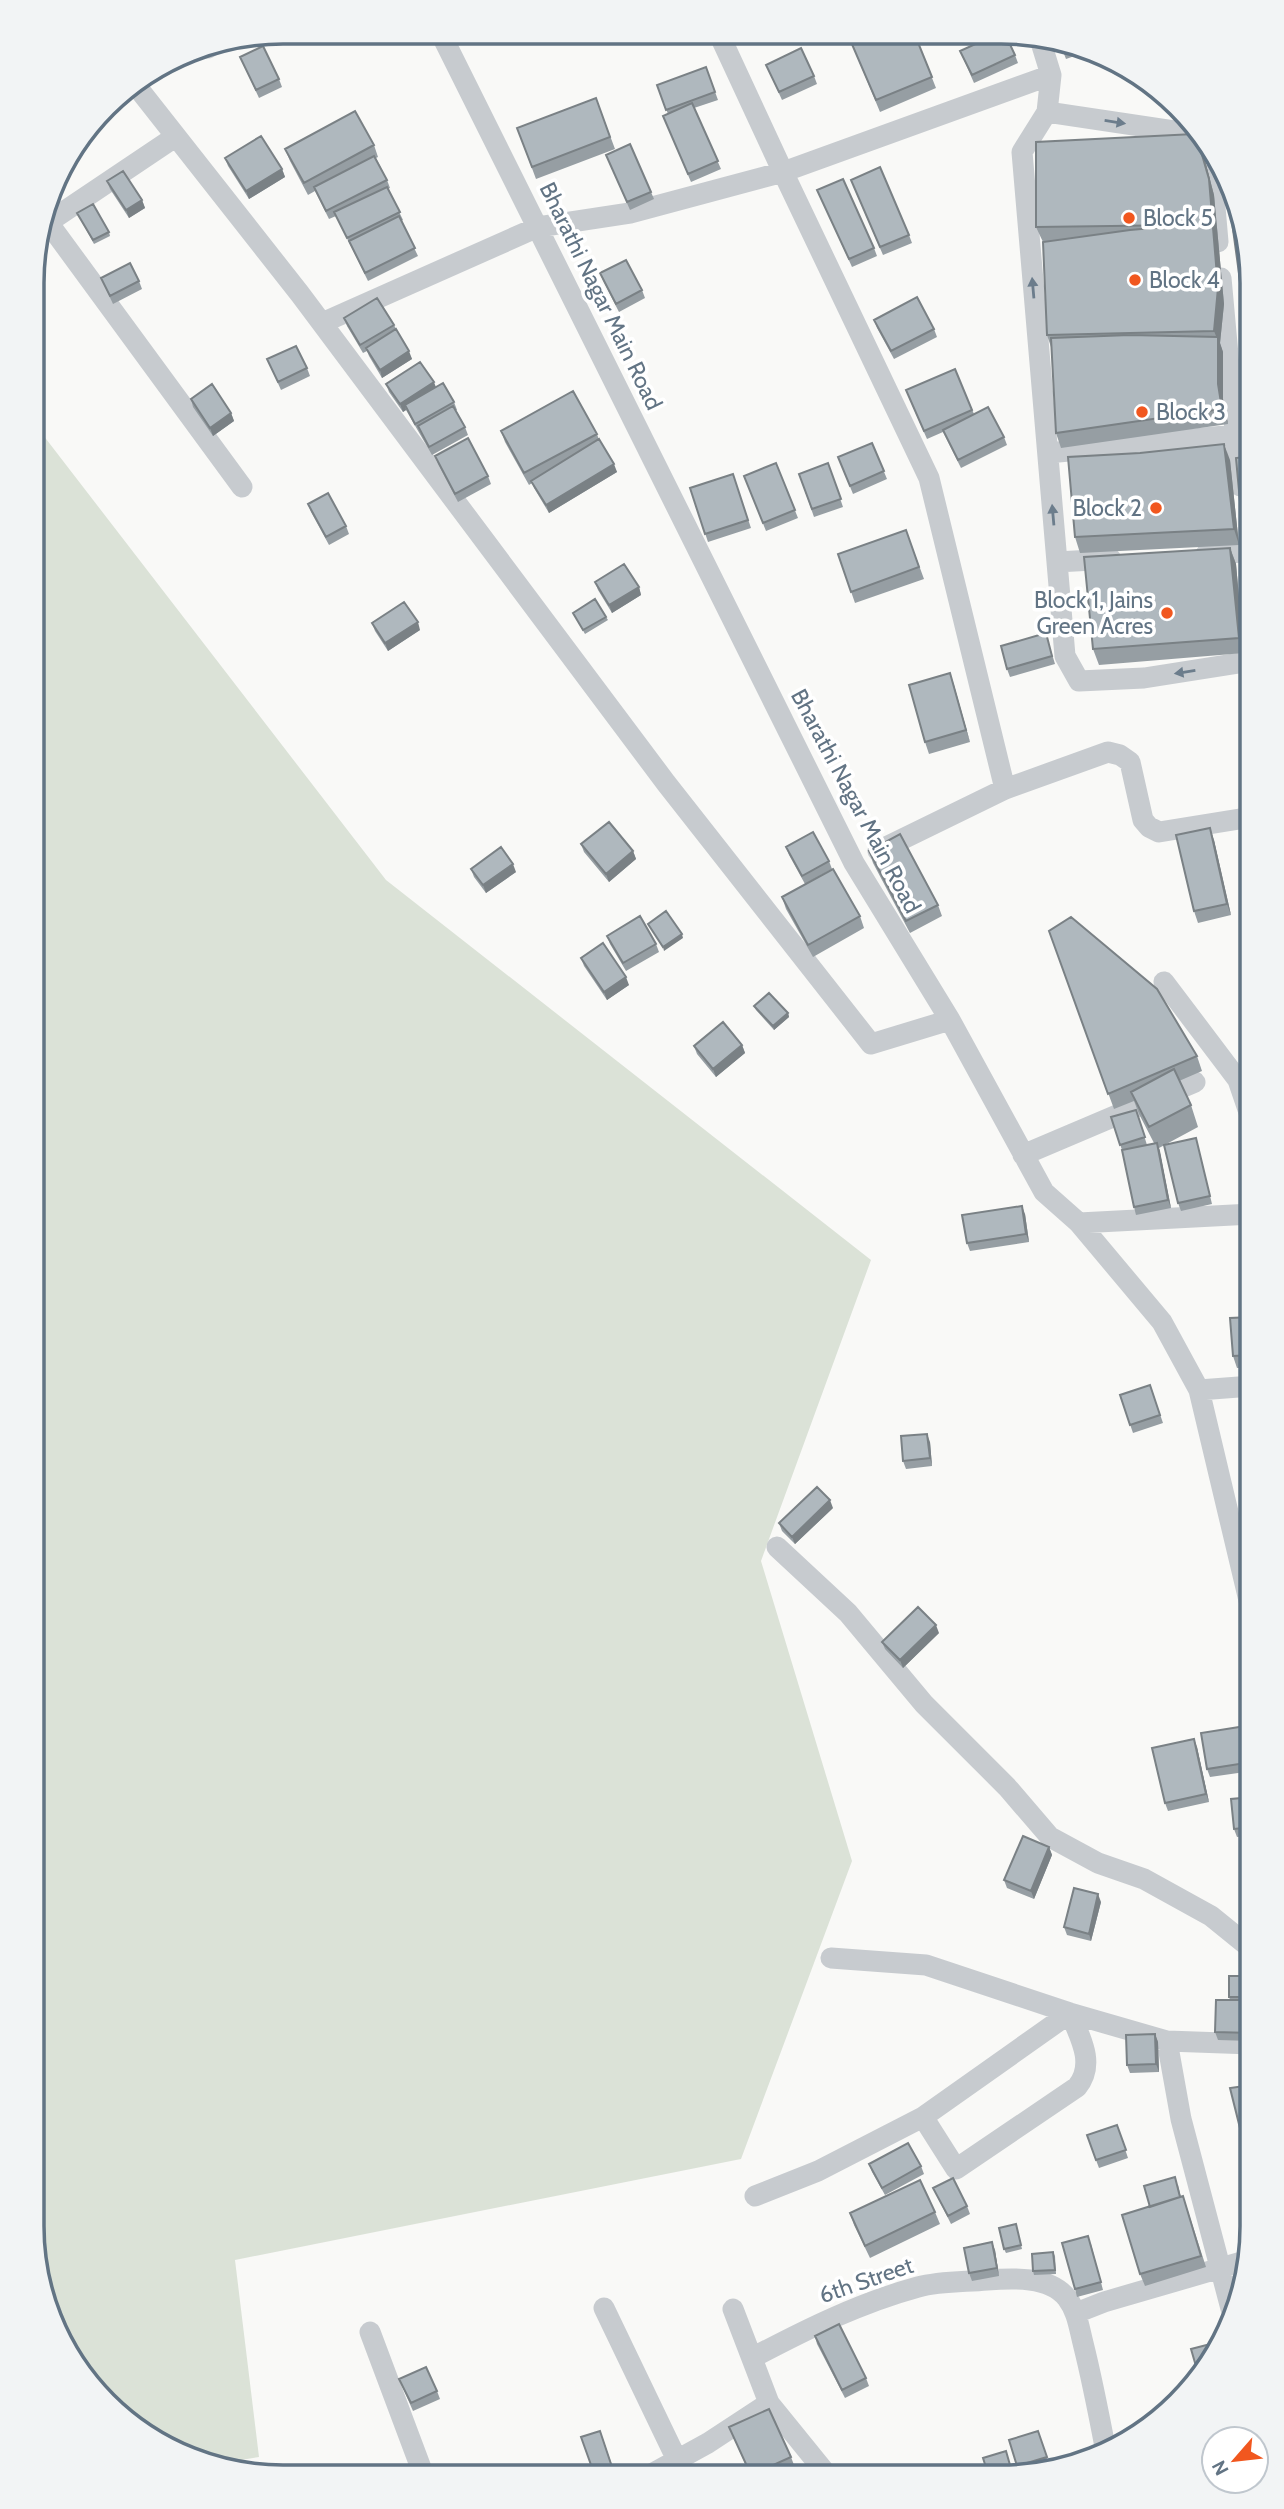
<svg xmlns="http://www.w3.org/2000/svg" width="1284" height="2509" viewBox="0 0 1284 2509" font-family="Cabin,sans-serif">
<rect width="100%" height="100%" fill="#f9f9f7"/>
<path fill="#dbe2d7" d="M33,422l353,458 485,380 -110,301 91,300 -111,298 -506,101 24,197 -48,8 -25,-7 -69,-43 -72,-109 -13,-80z"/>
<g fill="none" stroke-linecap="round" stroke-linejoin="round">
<path stroke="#c7cbcf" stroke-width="21" d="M440,32l414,831 96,157 94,172 35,31 83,99 37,68 53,223
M719,34l64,138 146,306 76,311
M1039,36l12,39 -4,37 -25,40 43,504 14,25 65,-3 108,-17
M208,48l5,-3
M134,83l166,211 366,489 205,261 79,-24
M1047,112l147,22
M1211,161l7,81
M44,217l198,270
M41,227l134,-90
M1221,278l19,208
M322,323l216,-96 92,-14 153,-41 268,-97
M1048,453l187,-18
M1206,554l40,-2
M1057,562l54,-3
M1249,595l3,39
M878,851l127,-62 103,-37 12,3 10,7 13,58 6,7 10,5 93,-15
M1164,982l74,98 14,41
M1023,1155l172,-73
M1079,1223l173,-9
M1199,1390l53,-4
M777,1547l71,66 76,91 83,83 43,50 48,26 46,16 67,37 37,30 4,10
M831,1958l95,7 144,48 97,28 85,3
M1167,2041l14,78 53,201
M755,2196l63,-25 105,-54 147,-104c10,24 26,51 7,74l-121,82 -33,-52
M604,2308l73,152
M733,2309l36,94 60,74
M1076,2313l28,-11 144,-42
M370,2332l54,144
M752,2358c53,-28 107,-55 166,-71 22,-6 47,-5 69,-7 25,-2 63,-4 80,18 10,13 12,29 16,45 9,36 16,72 23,109
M648,2476l60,-33 61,-40"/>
</g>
<path fill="#969ea3" d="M345,32h22l-17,9z
M848,35h67l21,53 -56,24z
M1059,41l24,12 -17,6z
M960,51l55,4 3,8 -44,20z
M240,57l39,22 3,8 -23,11z
M766,65l48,11 3,8 -35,16z
M706,67l12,33 -24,8 27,61 -30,13 -28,-66 5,-2 -11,-29z
M596,98l19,51 -79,30 -19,-51z
M1194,134l5,9 3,6 12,46 10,109 -4,39 3,9v47l5,25 -167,24 -5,-15 -4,-83 -5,-15 -4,-93 -7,-15z
M374,145l4,12 -2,1 11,22 3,8 -2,1 15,31 -2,1 17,35 -50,25 -32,-65 -7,3 -14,-28 -7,4 -18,-34 -5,-12z
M606,155l45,37 3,7 -24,11z
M225,158l57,11 3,8 -36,22 -21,-33z
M107,181l35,19 3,8 -16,10 -19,-29z
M854,188l55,47 3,8 -29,12z
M817,190l57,58 3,8 -25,11z
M77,213l32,19 1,4 -16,8z
M600,273l42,17 3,8 -26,14 -16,-31z
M101,278l38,3 3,8 -29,15z
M1252,283v57h-1l-5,-15z
M344,318l50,7 18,34 -30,19 -13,-22 -2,-5 -4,2 -16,-27z
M874,320l60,9 3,8 -43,22 -17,-31z
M267,359l40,9 3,8 -29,14z
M955,369l19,45 30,23 3,8 -46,23 -18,-36 -16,7 -18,-41z
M386,384l50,4 18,14 3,8h-1l9,17 3,8 -36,20 -26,-45 -3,2 -14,-20z
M191,399l40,14 3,8 -21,15 -20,-29z
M501,431l96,3 2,6 18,32 -68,41 -15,-25 -2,-5 -3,2 -24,-43z
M872,443l15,36 -34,15 -15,-37z
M435,456l53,20 3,8 -33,18 -20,-38z
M1230,460l9,85 -159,8 -5,-16z
M776,463l22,55 -32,13 -22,-55z
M828,463l15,44 -29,10 -15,-43z
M733,474l18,54 -43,14 -18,-54z
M308,504l38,22 3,8 -20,11 -18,-33z
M906,530l18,49 -69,24 -17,-49z
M1230,548l6,16 8,89 -145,12 -6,-16z
M595,582l44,5 2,8 -29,18 -14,-23z
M573,613l33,4 2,3 -23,14z
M372,623l48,7 -32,21 -13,-20z
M1048,641l7,23 -45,13 -3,-8z
M950,673l20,69 -41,12 -4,-12z
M1214,840l17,75 -33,8 -4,-12z
M581,844l52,7 3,8 -27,23 -25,-30z
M786,847l43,14 3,8 -27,15 -16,-29z
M869,851l69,54 4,11 -32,17 -37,-70z
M471,869l45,3 -30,21 -12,-16z
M782,897l78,19 4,12 -51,29 -27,-48z
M1049,931l148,125 5,15 -23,10 12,24 7,22 -39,21 12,60 -35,7 -2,-8 -12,-57 -11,-33 25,-7 11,35 7,-2 -15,-29 -5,-13 -20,8z
M607,936l49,8 3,8 -33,19 -16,-27z
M581,958l48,27 -22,15 -23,-34z
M754,1006l34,7 1,4 -15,13 -18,-20z
M742,1045l3,8 -29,24 -19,-23 -3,-8z
M1198,1146l14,58 -31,7 -3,-8z
M1025,1214l4,28 -59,9 -3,-8z
M1252,1317v50l-15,1 -4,-12z
M1150,1385l13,38 -30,10 -13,-38z
M930,1442l2,24 -26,3 -3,-8z
M833,1508l-38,36 -13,-13 -3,-8z
M939,1633l-36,35 -18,-19 -3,-7z
M1252,1725v46l-42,6 -3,-8z
M1197,1747l12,55 -41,9 -3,-8z
M1252,1797v38l-15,2 -3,-8z
M1049,1847l3,8 -18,44 -27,-11 -3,-8z
M1101,1902l-10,39 -24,-6 -3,-8z
M1252,1976v65l-34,-1 -3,-8 15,-32 -1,-3z
M1155,2034l3,8 1,30 -29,1 -3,-8z
M1252,2085v65l-5,2 -4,-12z
M1117,2125l11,33 -29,10 -3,-8z
M869,2164l52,2 3,8 -39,21 -13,-23z
M1178,2185l3,12 6,11 19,59 -61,19 -5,-12 10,-68z
M933,2188l34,18 3,8 -19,10z
M935,2212l5,12 -70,34 -16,-33 -4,-12z
M1017,2228l5,21 -16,4 -2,-4z
M1091,2244l12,46 -26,7 -2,-8z
M995,2250l4,26 -27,5 -3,-8z
M1053,2252l2,4 1,18 -22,1 -1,-4z
M815,2336l51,42 3,8 -24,12 -28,-54z
M399,2379l38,12 3,8 -27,12z
M729,2427l62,30 3,8 -26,12h-17z
M600,2431l16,45h-21z
M1038,2431l11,34 -29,9 -11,-34z
M1006,2451l7,24 -12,2h-12z"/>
<path fill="#7a8185" d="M1198,141l4,8 12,46 10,109 -4,39 3,9v47l5,25 -6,-15 -4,-25v-43l-4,-10z
M282,169l3,8 -36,22 -3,-8z
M142,200l3,8 -16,10 -3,-8z
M409,351l3,8 -30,19 -2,-8z
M434,382l3,8 -32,15 1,5 -3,2 -3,-8z
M231,413l3,8 -21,15 -3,-8z
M1224,444l6,16 9,85 -5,-16z
M614,464l3,8 -68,41 -3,-8z
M1230,548l6,16 8,89 -5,-15z
M639,587l2,8 -29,18 -3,-8z
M418,622l2,8 -32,21 -3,-8z
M950,673l4,12 16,57 -4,-12z
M1210,828l4,12 17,75 -4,-11z
M633,851l3,8 -27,23 -3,-8z
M513,864l3,8 -30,21 -3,-8z
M682,934l1,4 -19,13 -1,-4z
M626,977l3,8 -22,15 -3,-8z
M788,1013l1,4 -15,13 -1,-4z
M742,1045l3,8 -29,24 -3,-8z
M1157,1143l3,8 11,57 -3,-8z
M1022,1206l3,8 4,28 -3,-8z
M927,1434l3,8 2,24 -2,-8z
M830,1500l3,8 -38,36 -3,-7z
M936,1625l3,8 -36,35 -3,-8z
M1194,1739l3,8 12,55 -3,-8z
M1049,1847l3,8 -18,44 -3,-8z
M1098,1894l3,8 -10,39 -2,-7z
M1155,2034l3,8 1,30 -3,-8z
M992,2242l3,8 4,26 -2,-8z"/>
<path fill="#afb8be" stroke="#7a8185" stroke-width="2" d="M848,35h67l17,42 -56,23z
M993,36h13l9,19 -43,20 -12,-24z
M1059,41l9,4 -7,2z
M263,46l16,33 -23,11 -16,-33z
M801,48l13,28 -35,16 -13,-27z
M706,67l9,25 -49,18 -9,-25z
M596,98l14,39 -78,30 -15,-39z
M692,103l26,58 -30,13 -25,-58z
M355,111l19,34 -70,38 -19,-34z
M1194,134l4,7 11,38 9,109 -4,43 -167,4 -4,-93 87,-12 56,-5 -150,2v-85z
M261,136l21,33 -36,22 -21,-33z
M630,144l21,48 -24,10 -21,-47z
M374,156l13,24 -61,31 -12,-24z
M880,167l29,68 -29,12 -29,-67z
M123,171l19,29 -16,10 -19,-29z
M843,179l31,69 -25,11 -32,-69z
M1227,185l12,18 13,80v41l-6,1z
M387,187l13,25 -53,26 -13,-26z
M93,204l16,28 -16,8 -16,-27z
M399,216l16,32 -50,25 -16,-32z
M626,260l16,30 -26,14 -16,-31z
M130,263l9,18 -29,15 -9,-18z
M917,297l17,32 -43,22 -17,-31z
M377,298l17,27 -34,20 -16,-27z
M396,329l13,22 -29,19 -14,-22z
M1130,335l88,2v47l4,25 -166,24 -5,-95z
M296,346l11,22 -29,14 -11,-23z
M420,362l14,20 -34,22 -14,-20z
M955,369l17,41 -48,21 -18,-41z
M443,383l11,19 -39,22 -10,-19z
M212,384l19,29 -21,15 -19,-29z
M573,391l24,43 -73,39 -23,-42z
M453,406l12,21 -36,20 -11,-21z
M988,407l16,30 -46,23 -15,-30z
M468,438l20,38 -33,18 -20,-38z
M599,439l15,25 -68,41 -15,-24z
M872,443l12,28 -34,15 -12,-29z
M1224,444l10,85 -159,8 -7,-80 72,-4z
M1252,456v164l-1,1 -15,-163z
M776,463l19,47 -32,13 -19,-47z
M828,463l13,36 -29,10 -13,-35z
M733,474l15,46 -43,14 -15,-46z
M328,493l18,33 -20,11 -18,-33z
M906,530l13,37 -68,25 -13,-38z
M1230,548l9,90 -146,11 -9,-92z
M624,564l15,23 -30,18 -14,-23z
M595,599l11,18 -23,13 -10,-17z
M404,602l14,20 -33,21 -13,-20z
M1046,633l6,23 -45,13 -6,-23z
M950,673l16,57 -41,12 -16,-57z
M609,822l24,29 -27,23 -25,-30z
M1210,828l17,76 -33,7 -18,-76z
M813,832l16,29 -27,15 -16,-29z
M900,834l38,71 -32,16 -37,-70z
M501,847l12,17 -30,21 -12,-16z
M833,869l27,47 -52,29 -26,-48z
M666,911l16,23 -19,13 -15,-23z
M640,916l16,28 -33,19 -16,-27z
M1071,917l86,72 40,67 -89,38 -59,-163z
M603,943l23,34 -22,15 -23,-34z
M769,993l19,20 -15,13 -19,-20z
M723,1022l19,23 -29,24 -19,-23z
M1174,1069l17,36 -42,22 -18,-35z
M1136,1110l9,27 -25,8 -9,-28z
M1196,1138l14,58 -32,7 -14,-58z
M1157,1143l11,57 -34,7 -12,-57z
M1022,1206l4,28 -59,9 -5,-28z
M1252,1317v38l-19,1 -3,-38z
M1150,1385l10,30 -30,10 -10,-30z
M927,1434l3,24 -27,3 -2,-25z
M817,1487l13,13 -38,37 -13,-14z
M918,1607l18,18 -36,35 -18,-18z
M1252,1725v37l-45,7 -6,-36z
M1194,1739l12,55 -41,9 -13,-55z
M1252,1797v30l-18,2 -3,-30z
M1023,1836l26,11 -18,44 -27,-11z
M1074,1888l24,6 -9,40 -25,-7z
M1229,1976h23v21h-23z
M1216,2000h36v33l-37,-1z
M1155,2034l1,30 -29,1 -1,-30z
M1252,2085v51l-9,4 -13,-52z
M1117,2125l9,25 -30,10 -9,-25z
M908,2143l13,23 -39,22 -13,-24z
M1175,2177l5,20 -30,10 -6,-21z
M953,2178l14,28 -19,10 -15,-28z
M920,2180l15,32 -70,34 -15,-33z
M1183,2196l18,60 -61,18 -18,-59z
M1016,2224l5,21 -17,4 -5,-21z
M1088,2236l13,46 -26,7 -13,-46z
M992,2242l5,26 -28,5 -5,-25z
M1053,2252l2,18 -22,1 -1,-17z
M839,2324l27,54 -24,12 -27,-54z
M1222,2341v1l-22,38 -9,-31z
M426,2367l11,24 -26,12 -12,-24z
M769,2409l22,48 -40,18 -22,-48z
M600,2431l13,39 -18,6 -14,-39z
M1038,2431l9,26 -30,9 -8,-26z
M1006,2451l6,21 -17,5h-6l-6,-19z
M672,2471l2,6 -14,-1z"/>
<defs><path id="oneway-solid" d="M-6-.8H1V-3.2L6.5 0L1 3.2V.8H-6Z" transform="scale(1.75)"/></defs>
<g fill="#6c7d8c">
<use href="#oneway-solid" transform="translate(1115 122) rotate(9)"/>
<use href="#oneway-solid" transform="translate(1033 288) rotate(-95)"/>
<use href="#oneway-solid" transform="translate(1053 515) rotate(-95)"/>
<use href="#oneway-solid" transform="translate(1185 672) rotate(171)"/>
</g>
<g fill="#f1571f" stroke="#fff" stroke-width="2.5">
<circle cx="1129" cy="218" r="7"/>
<circle cx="1135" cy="280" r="7"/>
<circle cx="1142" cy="412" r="7"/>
<circle cx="1156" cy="508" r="7"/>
<circle cx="1167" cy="613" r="7"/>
</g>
<g text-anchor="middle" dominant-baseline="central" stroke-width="7" stroke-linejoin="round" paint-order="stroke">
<g font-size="23" fill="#627484" stroke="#fff" text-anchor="start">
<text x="1143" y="218">Block 5</text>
<text x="1149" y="280">Block 4</text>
<text x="1156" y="412">Block 3</text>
<text x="1142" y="508" text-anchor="end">Block 2</text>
<text x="1153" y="600" text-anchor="end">Block 1, Jains<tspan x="1153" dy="26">Green Acres</tspan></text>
</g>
<g font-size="23" fill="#627484" stroke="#fff">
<text transform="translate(601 296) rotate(64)">Bharathi Nagar Main Road</text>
<text transform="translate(856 801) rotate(62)">Bharathi Nagar Main Road</text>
<text transform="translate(866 2280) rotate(-19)">6th Street</text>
</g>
</g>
<path d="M0 0H1284V2509H0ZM283 44H1001A239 239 0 0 1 1240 283V2226A239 239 0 0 1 1001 2465H283A239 239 0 0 1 44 2226V283A239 239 0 0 1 283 44Z" fill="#f2f4f5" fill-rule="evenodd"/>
<path fill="none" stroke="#627484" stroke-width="3.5" d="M283 44H1001A239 239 0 0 1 1240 283V2226A239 239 0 0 1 1001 2465H283A239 239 0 0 1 44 2226V283A239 239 0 0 1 283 44Z"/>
<g transform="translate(1235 2460) rotate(242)"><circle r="33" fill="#ffffff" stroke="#c0c7ce" stroke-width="2"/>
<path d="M0-5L12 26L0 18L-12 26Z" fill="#f1571f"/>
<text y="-10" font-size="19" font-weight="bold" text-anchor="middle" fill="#627484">N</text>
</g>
</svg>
